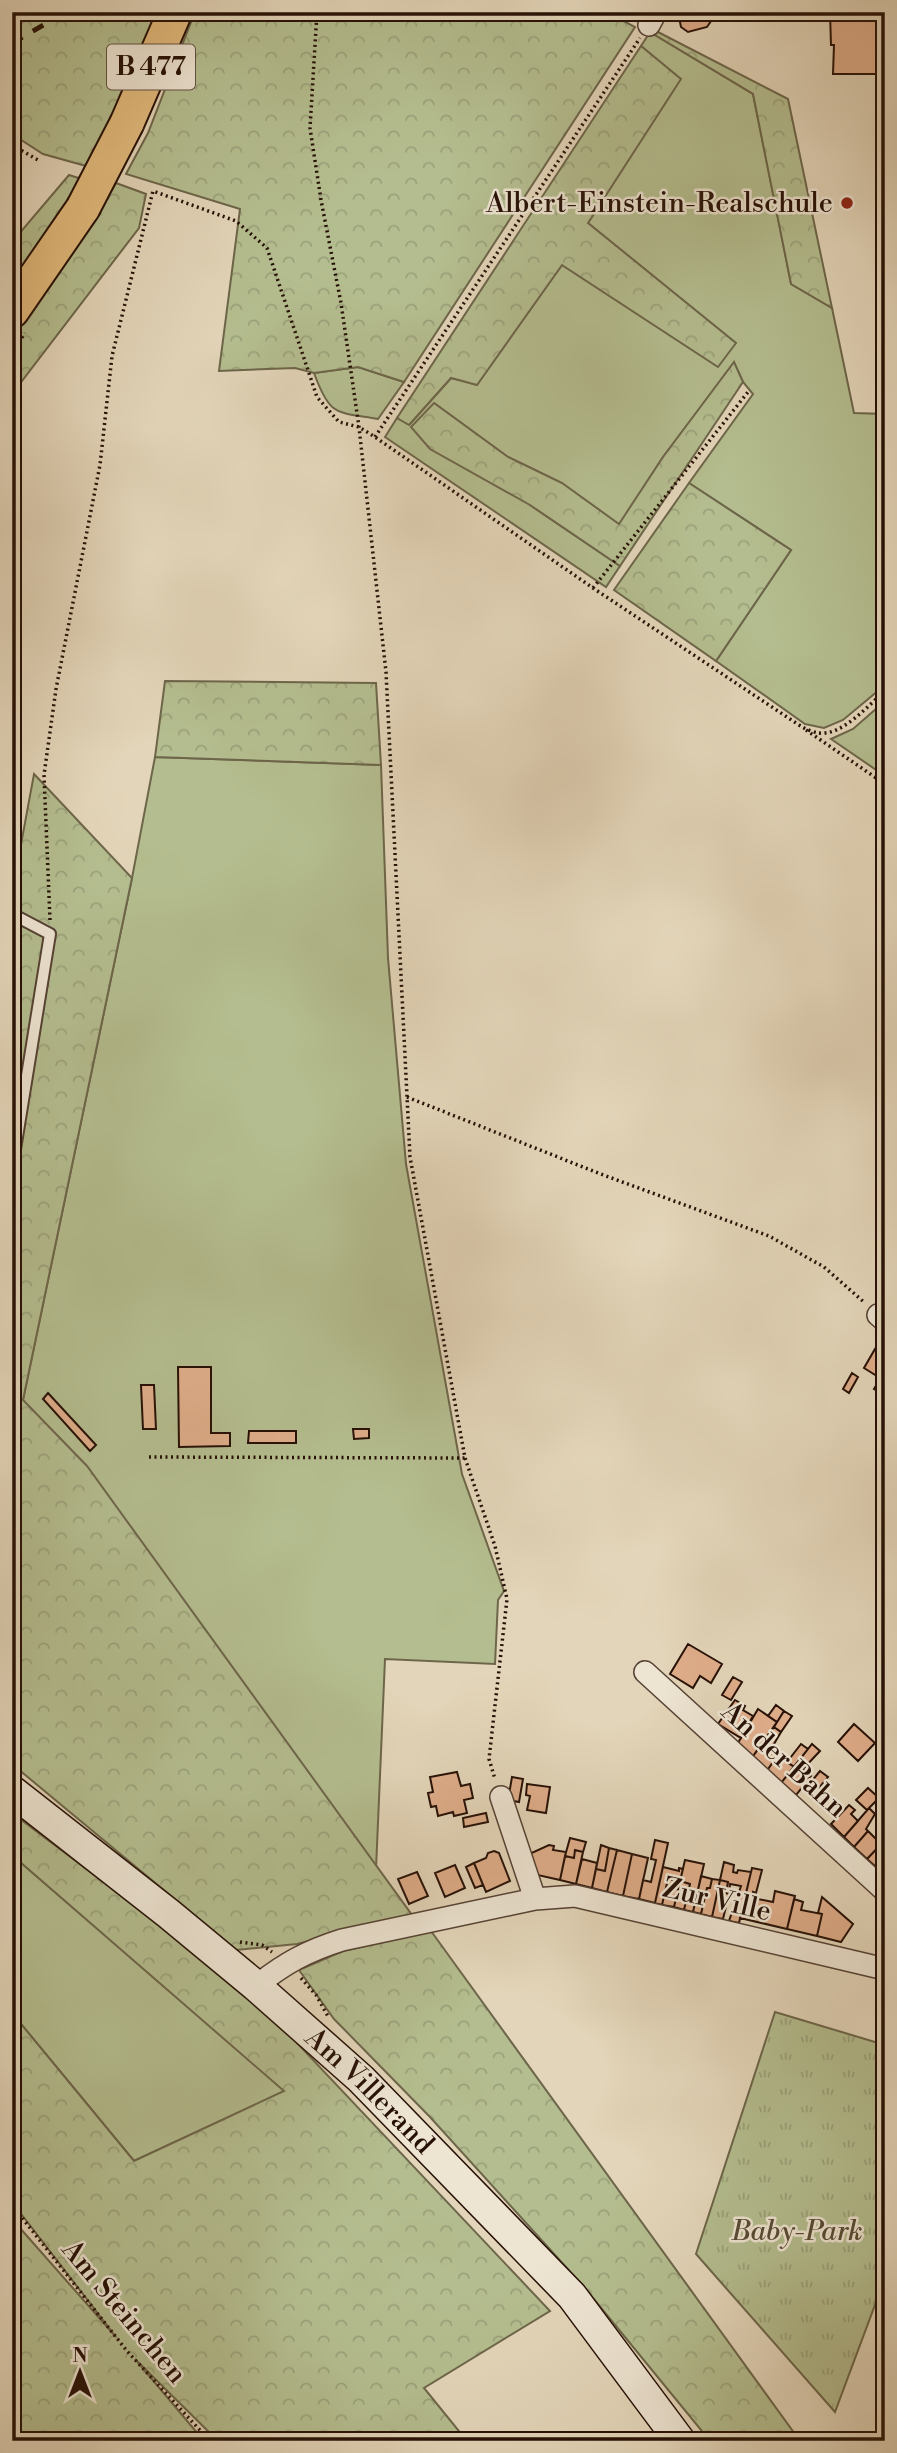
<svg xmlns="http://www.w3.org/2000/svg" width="897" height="2453" viewBox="0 0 897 2453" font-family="'Libre Bodoni',serif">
<defs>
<pattern id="forest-crowns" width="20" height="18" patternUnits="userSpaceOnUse" patternTransform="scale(1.75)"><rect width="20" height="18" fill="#b4bd8f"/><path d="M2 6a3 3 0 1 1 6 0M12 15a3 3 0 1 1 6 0" fill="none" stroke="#9ba17a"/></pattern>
<pattern id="park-tufts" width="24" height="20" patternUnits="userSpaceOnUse" patternTransform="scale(1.75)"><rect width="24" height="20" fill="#b4bd8f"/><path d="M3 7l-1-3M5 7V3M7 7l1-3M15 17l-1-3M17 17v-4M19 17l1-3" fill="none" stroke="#9ba17a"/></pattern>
</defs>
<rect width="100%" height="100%" fill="#e3d5b9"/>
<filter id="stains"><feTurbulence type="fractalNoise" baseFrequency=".00286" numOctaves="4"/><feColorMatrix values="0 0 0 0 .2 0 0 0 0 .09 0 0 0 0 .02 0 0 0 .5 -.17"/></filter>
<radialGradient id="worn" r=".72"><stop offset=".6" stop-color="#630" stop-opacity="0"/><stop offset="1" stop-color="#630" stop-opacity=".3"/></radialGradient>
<path fill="#b4bd8f" stroke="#6d664a" stroke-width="2" d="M650,32l103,62 38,189 41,25 22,105 31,1v271l-42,35 -19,8 -19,-4 -89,-63 75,-111 -102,-67 64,-89 -10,-12 -9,-19 -71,94 -44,68 -57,-42 -54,-26 -74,-54 96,102 90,61 -14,21 -221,-150 12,-19 13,6 41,-46 26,6 85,-119 155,101 18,-23 -147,-120 92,-144 -39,-33z
M358,367l46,15 -26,37c-42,-7 -48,-2 -64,-46z
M885,701v75l-54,-37 22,-10z
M155,757l226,8 7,193 18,206 56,310 42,117 -6,9 -3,64 -110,-5 -9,210 -353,-469 109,-522z
M12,1855l246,211 27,25 -151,70 -122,-148z"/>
<path fill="url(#forest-crowns)" stroke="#6d664a" stroke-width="2" d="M12,12h145l-53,159 -61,-17 -31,-20z
M195,12h121l1,4 33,-4h257l28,15 -231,355 -46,-15 -44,6 -19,-5 -76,3 21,-162 -114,-35 22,-41z
M656,31l132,68 44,209 -41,-24 -38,-190 -103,-62z
M641,46l40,33 -93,144 148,120 -18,24 -156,-102 -85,120 -26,-7 -42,47 -12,-7z
M69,175l32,10 -89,113v-56z
M116,183l30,11 -7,34 -127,166v-66l83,-110z
M734,362l9,20 -123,184 -90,-61 -100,-56 -19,-22 23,-24 74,54 54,26 57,41 44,-67z
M689,483l102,67 -75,111 -102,-71z
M165,681l211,2 5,82 -226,-8z
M34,774l98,104 -109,522 64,66 325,449 -115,29 -61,6 -224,-186v-871z
M12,1813l234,176 304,322 -126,77 43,53h-249l-83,-82 69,82h-192v-222l104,118 -104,-135v-189l122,148 150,-70 -272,-236z
M431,1931l369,510h-90l-126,-154 -154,-170 -96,-98 -35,-49 44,-19z"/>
<path fill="url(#park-tufts)" stroke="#6d664a" stroke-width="2" d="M775,2012l110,33v233l-50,134 -139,-158z"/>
<path fill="#dfad8a" stroke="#261006" stroke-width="2" d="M678,12h31l2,9 -4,6 -19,5 -7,-5z
M830,12h55v62h-52l1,-29h-3z
M875,1349l10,6v16l-5,7 -16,-10z
M178,1367h33v66h19v13l-51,1z
M885,1371v25l-11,-7z
M852,1373l6,4 -9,16 -6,-4z
M141,1385h13l2,44h-13z
M48,1393l48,52 -6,6 -47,-52z
M353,1429h16v9l-15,1z
M249,1431h47v12h-48z
M688,1644l34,20 -11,19 -11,-7 -7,12 -23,-14z
M733,1677l9,5 -11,18 -9,-5z
M735,1700l10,6 -2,4 10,6 -12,22 -23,-14z
M776,1705l8,6 -7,11 -9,-6z
M758,1709l19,13 -26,37 -16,-11z
M784,1711l8,5 -11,16 -7,-5z
M854,1724l21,19 -17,18 -20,-19z
M774,1727l7,5 -10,17 7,6 -12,17 -15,-13z
M801,1744l7,5 -14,18 -7,-5z
M812,1744l8,7 -17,18 8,7 -15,19 -15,-12z
M778,1755l16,12 -13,16 -15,-11z
M820,1771l8,6 -9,11 -8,-6z
M457,1772l4,14 9,-2 3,14 -9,2 3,13 -13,3 -1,-4 -15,4 -2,-10 -5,1 -3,-14 5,-1 -3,-15z
M512,1777l11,2 -4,23 -11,-2z
M527,1784l23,3 -4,26 -19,-3 3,-14 -4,-1z
M868,1788l11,10 -12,12 -11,-10z
M849,1805l6,5 -4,4 7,7 -14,16 -13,-13z
M869,1808l6,6 -9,15 2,2 -14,16 -10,-10z
M486,1813l2,9 -24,5 -1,-9z
M885,1827v13l-18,19 -13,-12 14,-16 7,7z
M570,1838l16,4 -3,10 -8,-2 -1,8 -9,-2z
M655,1840l13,3 -13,60 -16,-4 4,-19 8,2 5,-22 -5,-1z
M881,1844l4,3v28l-18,-16z
M549,1845l5,1 -1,4 13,2 -6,28 -27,-6 -8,-18z
M601,1845l8,3 -4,23 -9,-2z
M609,1848l8,2 -10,42 -15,-4 4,-19 9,2z
M575,1850l8,2 -7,32 -16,-4 5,-24 9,2z
M617,1850l15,4 -9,42 -16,-4z
M494,1851l5,2 11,28 -24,11 -12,-29 12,-5 2,-5z
M632,1854l16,4 -9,41 -16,-3z
M582,1859l15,4 -5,25 -16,-4z
M685,1860l19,4 -11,48 -9,-2 6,-26 -10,-3z
M724,1862l10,3 -1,7 4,1 1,-3 13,2 -12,51 -10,-2 12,-35 -11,-2 -1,10 -3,-1 2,-11 -8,-2z
M474,1863l9,22 -8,3 -9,-21z
M455,1865l10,23 -20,9 -10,-24z
M663,1867l16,4v-3l4,1 -3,12 -12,-2 -6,26 -7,-2z
M752,1868l10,2 -6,23 -3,-1v6l20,4 2,-11 20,5 -8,33 -47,-11z
M417,1872l11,24 -19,8 -11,-25z
M701,1876l11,3 -2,9h-3l-6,26 -8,-2z
M668,1879l12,2 -6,26 -12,-2z
M712,1879l8,1 -8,37 -11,-3 6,-26h3z
M720,1880l8,2 -2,11 3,1 -6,25 -11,-2z
M680,1881l10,3 -6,26 -10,-3z
M822,1897l31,27 -12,18 -24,-6 5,-22 -4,-1z
M794,1899l9,3 -2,8 21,4 -5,22 -30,-7z"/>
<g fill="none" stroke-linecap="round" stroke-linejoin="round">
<g stroke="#554133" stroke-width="14">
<path id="lane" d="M12,914l38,20 -38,234"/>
</g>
<g stroke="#554133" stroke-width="24">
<path id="street" d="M649,25l7,-13
M878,1315l7,6
M645,1672l240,219
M501,1797l34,102
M256,1986c29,-23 51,-35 86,-46l193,-41 40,-3 310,73"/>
</g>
<g stroke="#261006" stroke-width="33">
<g id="secondary">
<path id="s1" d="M12,1791l157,123 87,72 105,93 211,217 108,145"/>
</g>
</g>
<g stroke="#261006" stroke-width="37">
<path id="primary" d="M127,123l48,-111
M12,311l71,-103"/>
</g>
<path stroke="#261006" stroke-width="3.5" stroke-dasharray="2 3.5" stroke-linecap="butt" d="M317,12l-7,116 11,72 20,103 18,124 27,245 24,485 55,301 30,88 12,53 -18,160 6,20
M12,145l26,15
M12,351l13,-18
M375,437l265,-399
M593,588l155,-196
M806,730l79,54
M50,920l-6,-145 12,-86 44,-224 12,-109 41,-165 83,30 31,27 50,149 22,25 20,5 16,10 218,151 209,139c4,2 11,5 16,6 25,3 49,-27 67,-42
M407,1097l191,76 171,63 55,31 41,36
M149,1457l316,1
M240,1942l22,3 10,7
M301,1978l15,17 13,23
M12,2205l115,146 83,90"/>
<use href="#lane" stroke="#ede4d2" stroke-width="10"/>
<use href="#street" stroke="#ede4d2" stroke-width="21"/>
<use href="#secondary" stroke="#ede4d2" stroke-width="30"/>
<use href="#primary" stroke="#e2ba7c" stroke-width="33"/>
<path stroke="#261006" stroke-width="5" stroke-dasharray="12 12" stroke-linecap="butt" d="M12,43l54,-31"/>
<g stroke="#261006" stroke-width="37" stroke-linecap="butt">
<path id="primary-bridge" d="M83,208l44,-85"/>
</g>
<use href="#primary-bridge" stroke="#e2ba7c" stroke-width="33"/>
</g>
<circle fill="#8f2418" stroke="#ede4d2" stroke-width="2.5" cx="847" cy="203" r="7"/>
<g text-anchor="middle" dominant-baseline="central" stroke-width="5" stroke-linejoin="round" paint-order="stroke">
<rect fill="#ede4d2" stroke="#625043" stroke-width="2" x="107" y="44.5" width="88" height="45" rx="5"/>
<g font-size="26" font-weight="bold" fill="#261006">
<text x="151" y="67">B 477</text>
</g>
<g font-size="28" fill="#261006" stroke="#ede4d2" text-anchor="end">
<text x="833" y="203">Albert-Einstein-Realschule</text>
</g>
<g font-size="28" fill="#261006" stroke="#ede4d2">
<text transform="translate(784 1760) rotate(42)">An der Bahn</text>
<text transform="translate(717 1900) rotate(13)">Zur Ville</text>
<text stroke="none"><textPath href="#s1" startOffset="467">Am Villerand</textPath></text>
<text transform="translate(124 2312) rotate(50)">Am Steinchen</text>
</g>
<g font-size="28" font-style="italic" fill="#584d36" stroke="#ede4d2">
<text x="797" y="2231">Baby-Park</text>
</g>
</g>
<rect width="897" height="2453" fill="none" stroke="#e3d5b9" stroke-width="42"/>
<rect x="14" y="14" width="869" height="2425" fill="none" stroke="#261006" stroke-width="3.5"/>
<rect x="21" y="21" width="855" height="2411" fill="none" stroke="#261006" stroke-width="2"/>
<g transform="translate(80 2372)" stroke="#ede4d2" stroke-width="5" paint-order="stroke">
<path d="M0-5L12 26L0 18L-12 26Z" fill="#261006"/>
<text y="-10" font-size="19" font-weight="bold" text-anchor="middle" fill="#261006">N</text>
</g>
<rect width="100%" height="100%" filter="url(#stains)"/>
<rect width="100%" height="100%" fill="url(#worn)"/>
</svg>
